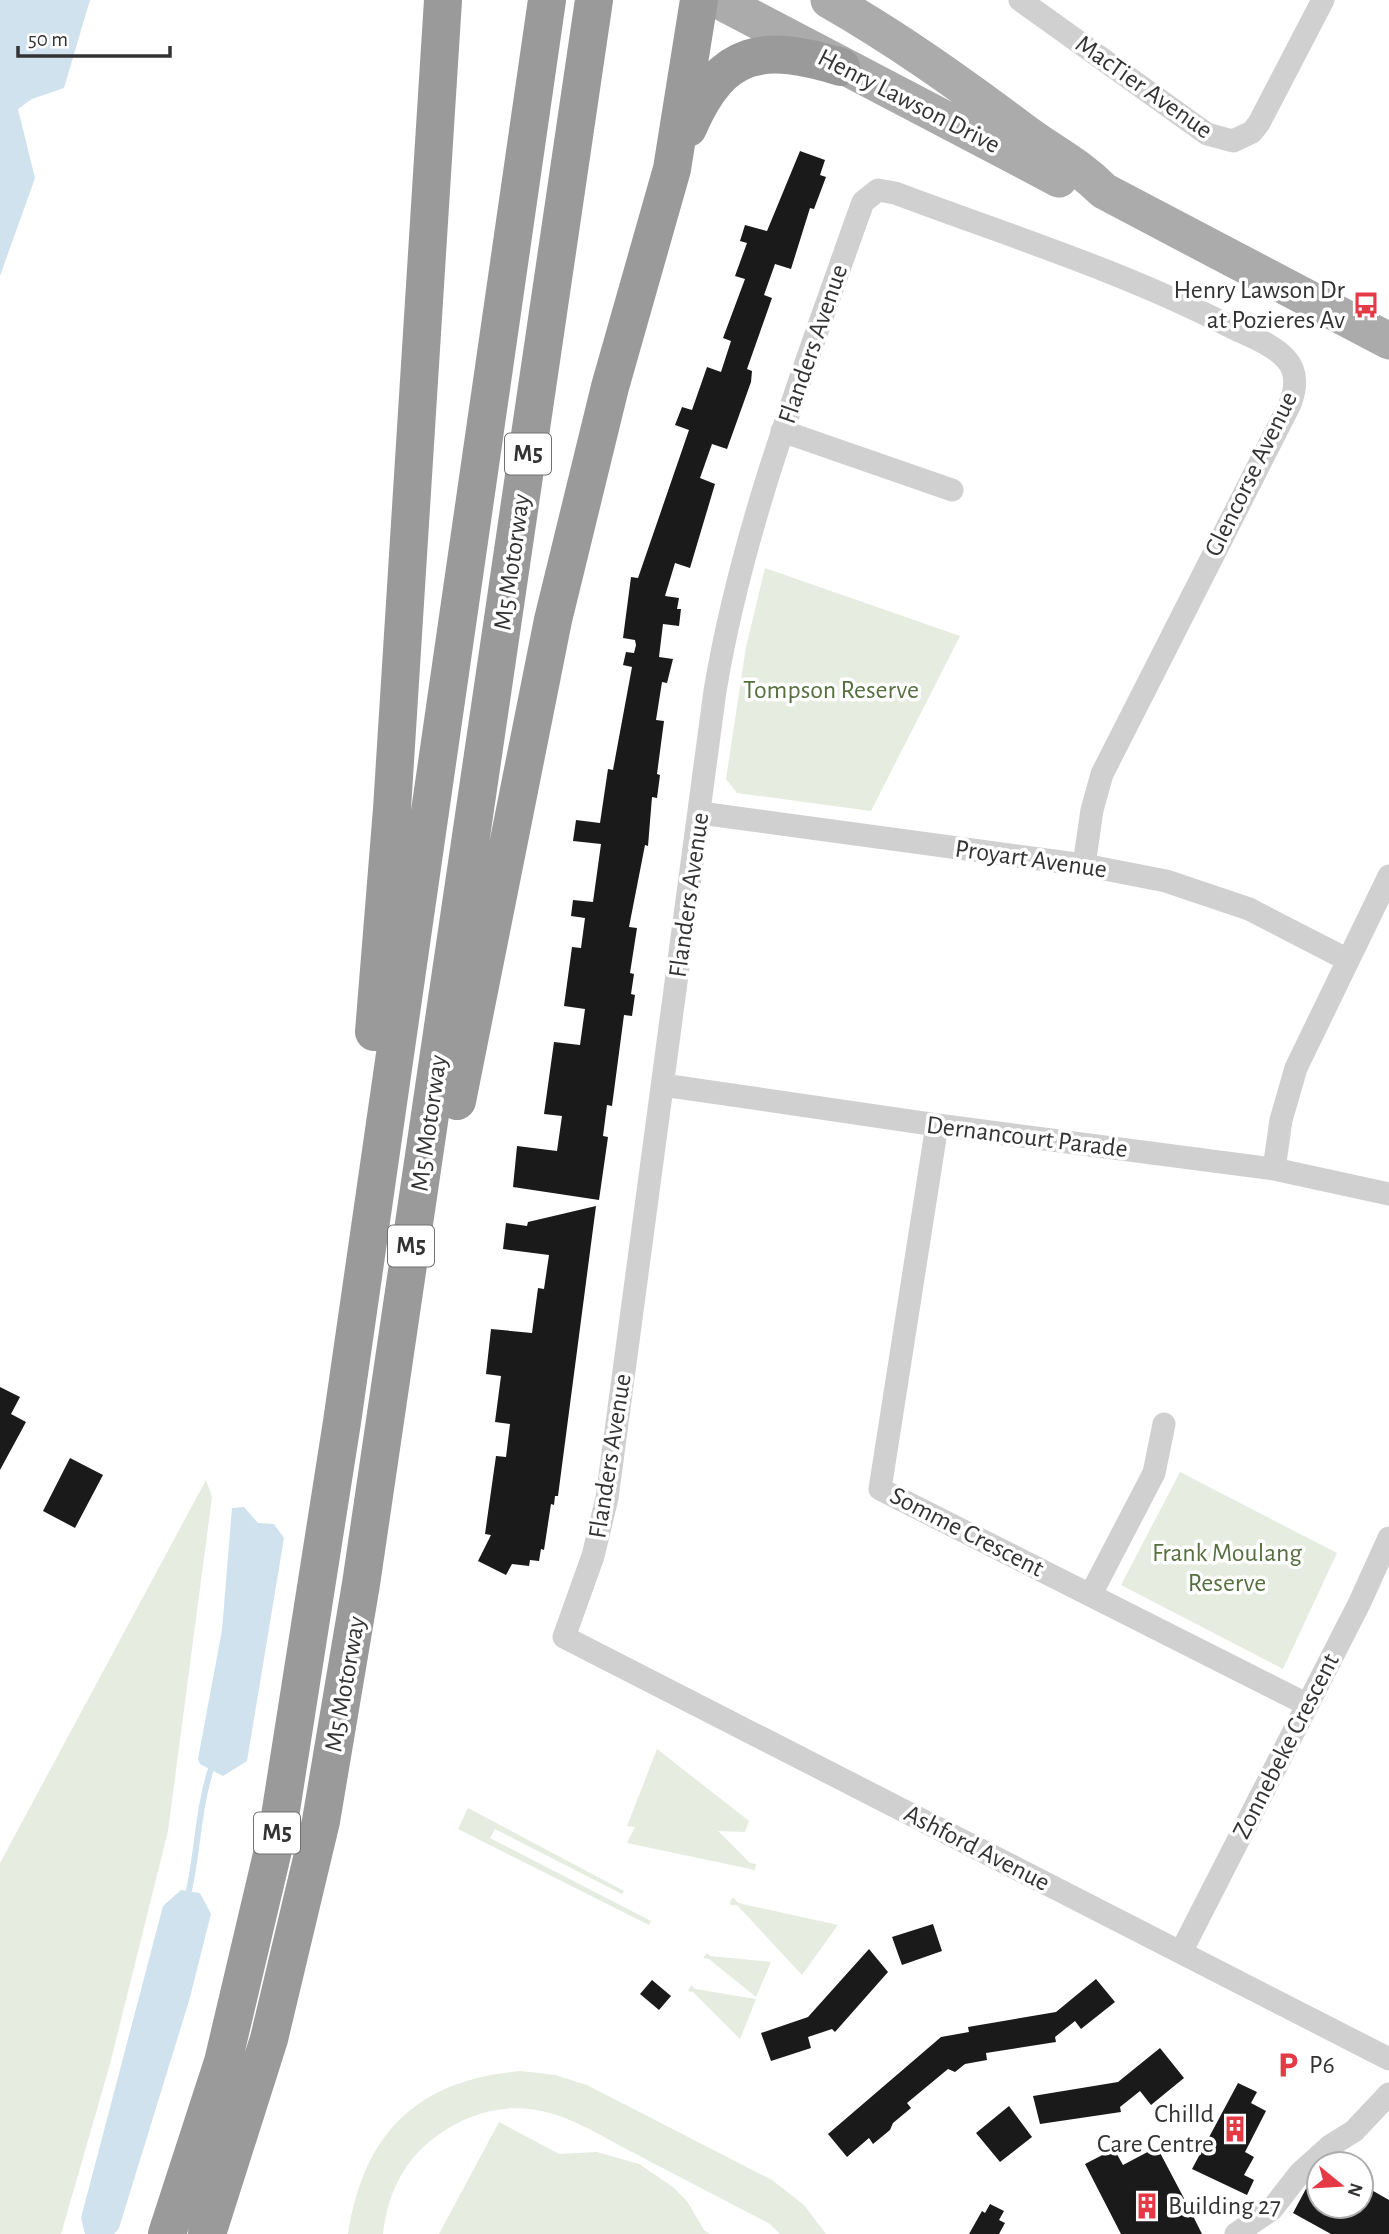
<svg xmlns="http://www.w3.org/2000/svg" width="1389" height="2234" viewBox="0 0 1389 2234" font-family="'Alegreya Sans',sans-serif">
<rect width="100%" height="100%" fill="#fff"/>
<path fill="#e6ecdf" d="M765,568l195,68 -89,175 -134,-18 -11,-14 20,-132z
M1180,1472l157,81 -54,116 -162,-84z
M206,1480l6,17 -44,334 -58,233 -49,170h-61v-371z
M657,1749l92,72 -4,11 -27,-1 32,32 6,1 -1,6 -128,-27 8,-16 -8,-1z
M468,1808l156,83 -2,3 -127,-65 -5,9 161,83 -2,4 -191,-96z
M734,1898l4,5 100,22 -36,50 -65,-70h-7l1,-6z
M707,1953l3,3 61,6 -15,35 -47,-38 -6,-1z
M691,1985l4,4 61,10 -16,40 -47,-47 -5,-1z
M522,2071l33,4 32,10 185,95 32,25 22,29h-46l-10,-10c-46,-24 -92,-48 -138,-72 -33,-17 -65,-39 -103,-43 -34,-4 -68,8 -95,29 -31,23 -47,58 -51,96h-35c16,-102 70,-155 174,-163z
M499,2122l60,32 38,-2 42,12 34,23 14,14 17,29 6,4h-271z"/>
<path fill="#cfe2ee" d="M0,0h90l-26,88 -32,11 -14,10 17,69 -35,98z
M244,1507l14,16 16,1 10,14 -37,223 -24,15 -23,-12 -2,-5 24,-129 10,-122z
M181,1890l19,3 11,21 -22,87 -70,227 -5,6h-29l-4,-16 82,-312z"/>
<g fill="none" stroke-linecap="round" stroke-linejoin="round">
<path stroke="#cfe2ee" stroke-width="6" d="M189,1890c9,-40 9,-81 22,-121"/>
</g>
<path fill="#1a1a1a" d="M800,151l25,9 -5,15 6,2 -12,32 -4,-1 -19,61 -16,-5 -11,31 8,3 -25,71 5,2 -1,11 -24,67 -15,-5 -12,34 15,6 -25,84 -15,-5 -10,33 14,2 -2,11h4l-2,17 -16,-2 -4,33 14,2 -6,24 -5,-1 -6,38 8,1 -7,53 3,1 -3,23 -5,-1 -4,49 -3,-1 -16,82 8,1 -7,45 4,1 -3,20 4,1 -3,21 -8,-1 -12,91 -5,-1 -4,31 5,1 -9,63 -86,-13 4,-41 40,5 5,-35 -18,-2 10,-72 26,3 5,-36 -21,-3 8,-59 9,1 4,-30 -14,-2 2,-16 20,2 8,-58 -28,-3 3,-21 24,3 8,-54 5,1 19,-103 -9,-2 3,-13 8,1 2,-8 -1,-5 -12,-2 8,-61 7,1 51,-148 -14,-5 7,-18 10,3 15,-43 14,5 10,-31 -8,-3 22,-59 -10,-3 12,-33 -7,-2 5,-16 22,6z
M596,1206l-38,290h-3l-1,9 -3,-1 -7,46 -3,-1 -2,12 -9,-1 -1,6 -17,-2 -6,11 -28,-14 13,-26 -6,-1 11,-78 10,1 4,-33 -15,-2 6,-46 -15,-2 5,-45 41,4 6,-45 6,1 5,-34 -46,-6 3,-26 21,3 1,-4z
M0,1387l20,10 -9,17 15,8 -26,48z
M70,1458l33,17 -28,53 -32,-17z
M933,1924l9,27 -40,14 -10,-28z
M869,1949l19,23 -53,60 -3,-3 -24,8 3,11 -40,13 -10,-28 47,-16z
M1096,1979l19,23 -34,27 -6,-8 -20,16 1,5 -70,11 1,7 -22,4 -10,8 -7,-3 -41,34 4,5 -18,15 -3,7 -17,14 -4,-6 -22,19 -19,-23 113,-97 28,-5 -1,-5 88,-15z
M652,1980l19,16 -12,14 -19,-16z
M1160,2048l24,30 -33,27 -11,-14 -20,16 1,5 -81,12 -7,-28 85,-14z
M1238,2083l19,9 -6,11 15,8 -21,41 9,5 -10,18 10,5 -7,15 -55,-26z
M1009,2106l23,31 -32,25 -24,-29z
M1157,2147l30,57 15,30h-81l-36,-70 29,-15 9,16z
M1319,2175v31h42v-22l28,16v34h-58l-38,-21 15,-28z
M990,2204l14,7 -5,9 6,3 -6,11h-30l13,-23 3,2z"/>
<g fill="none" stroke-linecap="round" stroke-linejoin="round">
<path stroke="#d0d0d0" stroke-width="23" d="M1020,0l187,134 26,7 19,-9 7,-9 64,-123
M782,431l170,59
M700,813l384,52 82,16 83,28 97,50
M1084,865l8,-55 10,-36 188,-370c6,-16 8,-32 -4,-45 -13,-15 -37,-23 -55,-32 -106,-55 -224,-92 -336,-134l-17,-3 -15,12 -8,22c-54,154 -113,305 -140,467l-108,807 -14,58 -29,81 825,422
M663,1085l274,40 337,44 115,25
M937,1125l-57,364 426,215
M1274,1169l7,-49 15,-52 93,-192
M1091,1594l63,-121 10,-49
M1181,1952l178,-348 30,-66
M1236,2234l36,-25 28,-36 30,-27 24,-15 35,-37"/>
<path stroke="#ababab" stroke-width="37" d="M718,0l341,179
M829,0c68,39 127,81 190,128 31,24 56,34 85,63l285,150"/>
<path stroke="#9a9a9a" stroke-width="38" d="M688,128c34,-81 77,-84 153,-61
M374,1032l18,-223 51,-809
M457,1101l96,-481 57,-233 62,-218 27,-169
M167,2234l56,-172 55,-233 64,-407 205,-1422
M207,2234l62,-195 52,-218 40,-237 233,-1584"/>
</g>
<defs>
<g id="bus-bare" transform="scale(2.1)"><path d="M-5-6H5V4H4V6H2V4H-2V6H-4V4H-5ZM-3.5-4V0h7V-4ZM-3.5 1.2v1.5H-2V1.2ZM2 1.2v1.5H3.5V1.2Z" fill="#e63946" stroke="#fff" stroke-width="2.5" paint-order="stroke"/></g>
<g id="parking-bare" transform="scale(2.1)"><path d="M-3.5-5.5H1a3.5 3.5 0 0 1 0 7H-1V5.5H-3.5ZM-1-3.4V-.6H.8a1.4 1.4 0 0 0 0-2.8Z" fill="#e63946" stroke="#fff" stroke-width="2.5" paint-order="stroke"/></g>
<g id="building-bare" transform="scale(2.1)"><path d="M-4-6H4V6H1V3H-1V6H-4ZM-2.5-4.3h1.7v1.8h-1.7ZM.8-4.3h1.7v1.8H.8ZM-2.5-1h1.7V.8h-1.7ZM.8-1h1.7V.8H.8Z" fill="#e63946" stroke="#fff" stroke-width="2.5" paint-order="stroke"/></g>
</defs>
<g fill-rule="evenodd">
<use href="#bus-bare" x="1366" y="305"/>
<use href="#parking-bare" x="1288" y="2065"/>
<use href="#building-bare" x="1235" y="2129"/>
<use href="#building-bare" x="1147" y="2206"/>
</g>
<g text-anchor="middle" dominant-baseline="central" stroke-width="7" stroke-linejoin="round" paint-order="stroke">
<g fill="#fff" stroke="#707070" stroke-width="2">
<rect x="505" y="433.5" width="46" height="41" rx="5"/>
<rect x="388" y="1225.5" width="46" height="41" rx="5"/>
<rect x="254" y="1812.5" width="46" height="41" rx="5"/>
</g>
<g font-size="24" font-weight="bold" fill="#333">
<text x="528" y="454">M5</text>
<text x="411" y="1246">M5</text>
<text x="277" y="1833">M5</text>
</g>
<g font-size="26" fill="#333" stroke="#fff">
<text transform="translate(1144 87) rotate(35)">MacTier Avenue</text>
<text transform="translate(909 101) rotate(27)">Henry Lawson Drive</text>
<text transform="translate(813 344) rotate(-71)">Flanders Avenue</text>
<text transform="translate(1251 474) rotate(-64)">Glencorse Avenue</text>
<text transform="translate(512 562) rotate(-82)">M5 Motorway</text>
<text transform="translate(1031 859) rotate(8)">Proyart Avenue</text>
<text transform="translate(689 895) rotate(-82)">Flanders Avenue</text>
<text transform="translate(429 1123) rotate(-82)">M5 Motorway</text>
<text transform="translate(1027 1137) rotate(7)">Dernancourt Parade</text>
<text transform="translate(610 1456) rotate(-81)">Flanders Avenue</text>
<text transform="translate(967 1532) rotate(27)">Somme Crescent</text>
<text transform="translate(345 1684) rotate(-80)">M5 Motorway</text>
<text transform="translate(1286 1746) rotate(-63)">Zonnebeke Crescent</text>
<text transform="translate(977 1848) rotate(27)">Ashford Avenue</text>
</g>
<g font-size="26" fill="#333" stroke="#fff" text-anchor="end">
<text x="1345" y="290">Henry Lawson Dr<tspan x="1345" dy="30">at Pozieres Av</tspan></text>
<text x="1309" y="2065" text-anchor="start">P6</text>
<text x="1214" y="2114">Chilld<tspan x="1214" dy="30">Care Centre</tspan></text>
<text x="1168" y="2206" text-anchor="start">Building 27</text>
</g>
<g font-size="26" fill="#56703f" stroke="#fff">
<text x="831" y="690">Tompson Reserve</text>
<text x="1227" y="1553">Frank Moulang<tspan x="1227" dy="30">Reserve</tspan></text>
</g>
</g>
<g transform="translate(1340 2185) rotate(108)"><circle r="33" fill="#ffffff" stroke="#adadad" stroke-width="2"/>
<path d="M0-5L12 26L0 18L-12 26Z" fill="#e63946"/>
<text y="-10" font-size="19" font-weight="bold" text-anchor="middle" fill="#333333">N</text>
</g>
<path d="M18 46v10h152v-10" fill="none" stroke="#333333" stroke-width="3.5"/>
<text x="28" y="46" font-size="21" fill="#333333" stroke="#ffffff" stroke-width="5" paint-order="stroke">50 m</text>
</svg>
